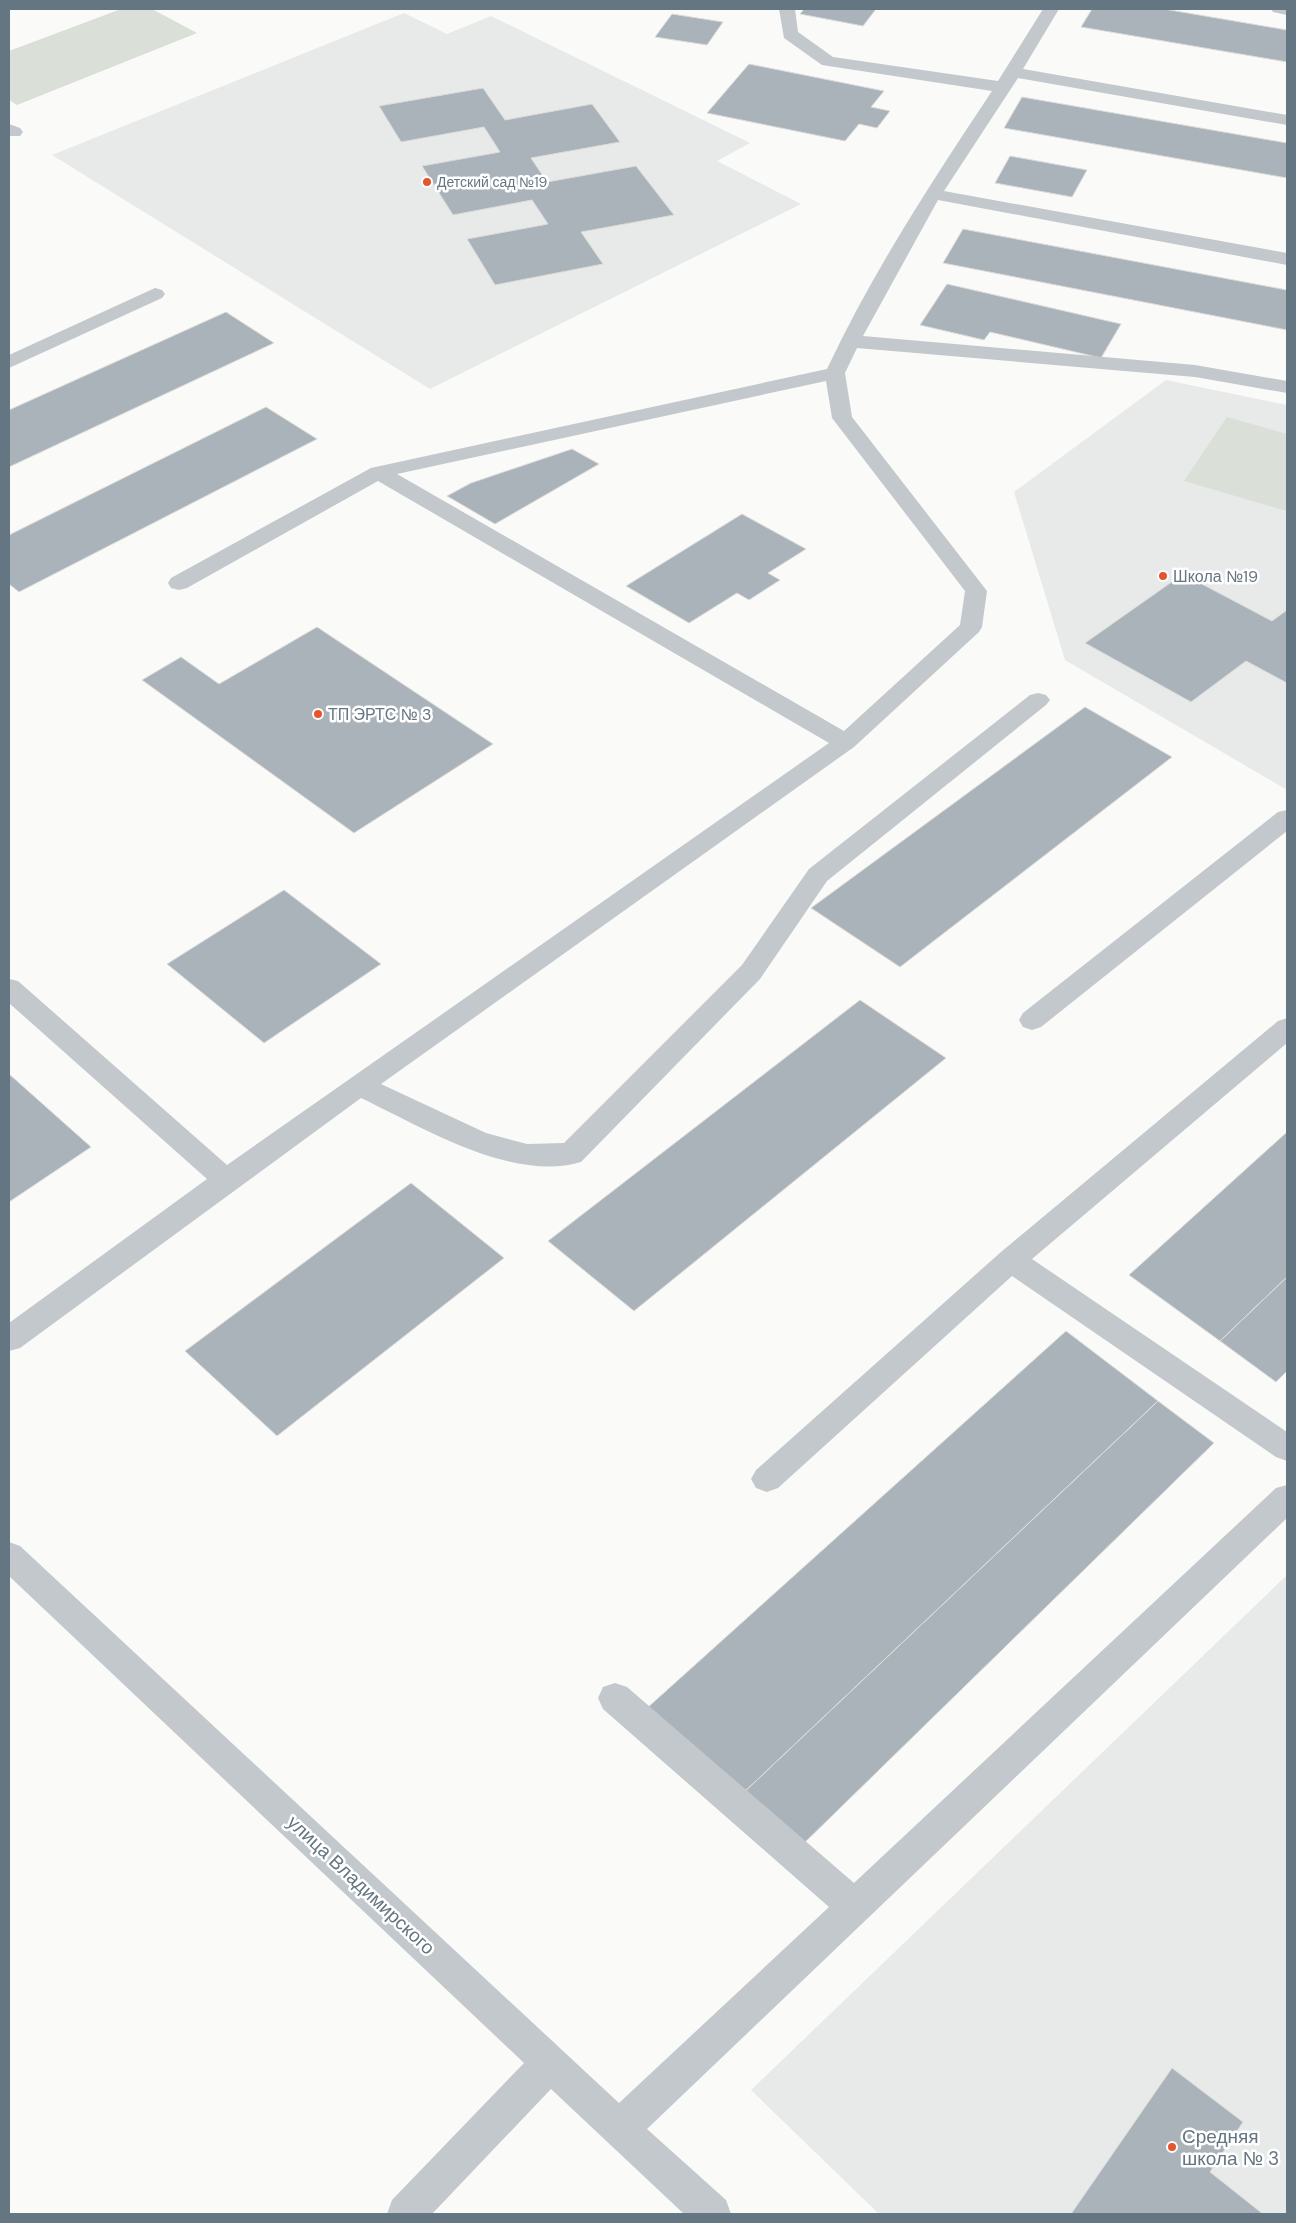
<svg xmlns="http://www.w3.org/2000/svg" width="1296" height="2223" viewBox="0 0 1296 2223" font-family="'DM Sans',sans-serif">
<rect width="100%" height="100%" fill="#fafaf8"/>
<path fill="#e8e9e9" d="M404,13l43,21 44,-18 259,127 -33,18 84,43 -371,185 -378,-234z
M1166,380l121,25v385l-222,-130 -51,-168z
M1287,1575v639h-408l-128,-124z"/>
<path fill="#dadfd7" d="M121,9h31l45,24 -180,72 -8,-5v-49z
M1227,417l60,17v77l-103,-30z"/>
<path fill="#aab3b9" stroke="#dcdcda" d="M804,9h72l-13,17 -63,-12z
M1092,9h72l123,21v32l-206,-35z
M672,14l51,8 -16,23 -52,-8z
M749,64l135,27 -13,16 19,4 -13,17 -18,-4 -14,17 -138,-28z
M483,88l22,32 87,-16 28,38 -89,16 16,24 89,-16 38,49 -93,17 22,32 -108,21 -28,-46 81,-15 -16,-24 -79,15 -31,-49 78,-14 -16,-25 -83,15 -22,-36z
M1022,97l265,46v35l-283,-50z
M1010,156l77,14 -15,27 -77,-14z
M963,229l324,61v40l-344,-67z
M947,284l174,40 -20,34 -111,-26 -6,8 -64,-15z
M226,312l48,31 -265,124v-57z
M266,407l51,32 -298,153 -10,-8v-49z
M572,449l27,15 -104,60 -48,-28 24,-13z
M742,514l64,35 -38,24 12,7 -31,20 -12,-7 -48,30 -63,-37z
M1183,574l89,47 15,-11v73l-41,-22 -55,41 -106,-59z
M317,627l176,117 -139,89 -212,-153 39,-23 38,27z
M1085,707l87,50 -272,210 -89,-59z
M284,890l97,74 -117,79 -97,-79z
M860,1000l86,58 -312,253 -86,-70z
M9,1074l82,73 -82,55z
M1287,1132v145l-67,64 -91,-66z
M411,1183l93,75 -227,178 -92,-85z
M1287,1277v94l-11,11 -56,-41z
M1066,1331l92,70 -419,396 -93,-88z
M1158,1401l56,42 -418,408 -57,-54z
M1172,2068l71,54 -33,50 53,42h-192z"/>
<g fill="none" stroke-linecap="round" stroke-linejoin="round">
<path fill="#c3c8cc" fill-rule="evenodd" d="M779,9h16l3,23 35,25 165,24 45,-72h16l-36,60 264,46v10l-269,-47 -74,113 343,62v12l-349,-65 -75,136 332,29 92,16v12l-92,-16 -338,-29 -12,25 7,44 135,174 -5,36 -3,5 -125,115 -473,337 105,49 41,11 37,-1 178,-178 67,-96 221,-174 8,-2 8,2 4,5 -4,5 -219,176 -67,98 -179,183c-68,21 -159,-35 -220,-64l-341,250 -11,3v-28l198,-144 -198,-176v-24l9,2 209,184 602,-422 -451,-262 -191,107 -8,2 -8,-2 -3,-5 3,-5 200,-110 456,-99c46,-98 106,-189 165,-278l-170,-26 -38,-27zM826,381l6,37 133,173 -5,34 -116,106 -447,-257z
M1271,9h16v6l-14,-3z
M9,124l11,4 3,4 -3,4h-11z
M155,288l7,2 3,4 -3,4 -153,70v-13z
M1287,810v21l-246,196 -9,3 -9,-3 -4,-7 4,-7 255,-201z
M1287,1018v25l-255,216 255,173v29l-11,-4 -264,-181 -234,212 -11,4 -11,-4 -5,-9 5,-9 245,-218 277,-231z
M1287,1485v33l-640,611 79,71 5,14h-47l-133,-125 -119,125h-45l5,-14 132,-137 -515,-487v-34l11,4 599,557 210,-196 -226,-198 -5,-11 5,-11 12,-4 12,4 227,196 422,-395z"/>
</g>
<g fill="#e4572e" stroke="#fff" stroke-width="2">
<circle cx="427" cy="182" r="5"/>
<circle cx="1163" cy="576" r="5"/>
<circle cx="318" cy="714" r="5"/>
<circle cx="1172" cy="2147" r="5"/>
</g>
<g text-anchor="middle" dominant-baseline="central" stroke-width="5" stroke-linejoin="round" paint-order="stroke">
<g font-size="14" fill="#657683" stroke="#fff" text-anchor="start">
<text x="437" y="182">Детский сад №19</text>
</g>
<g font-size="16" fill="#657683" stroke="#fff" text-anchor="start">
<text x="1173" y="576">Школа №19</text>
<text x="328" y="714">ТП ЭРТС № 3</text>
</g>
<g font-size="19" fill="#657683" stroke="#fff">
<text transform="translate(361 1885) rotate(43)">улица Владимирского</text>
</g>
<g font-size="19" fill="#657683" stroke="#fff" text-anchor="start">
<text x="1182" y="2136">Средняя<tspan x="1182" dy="22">школа № 3</tspan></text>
</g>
</g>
<rect width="1296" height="2223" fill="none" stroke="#657683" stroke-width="20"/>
</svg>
